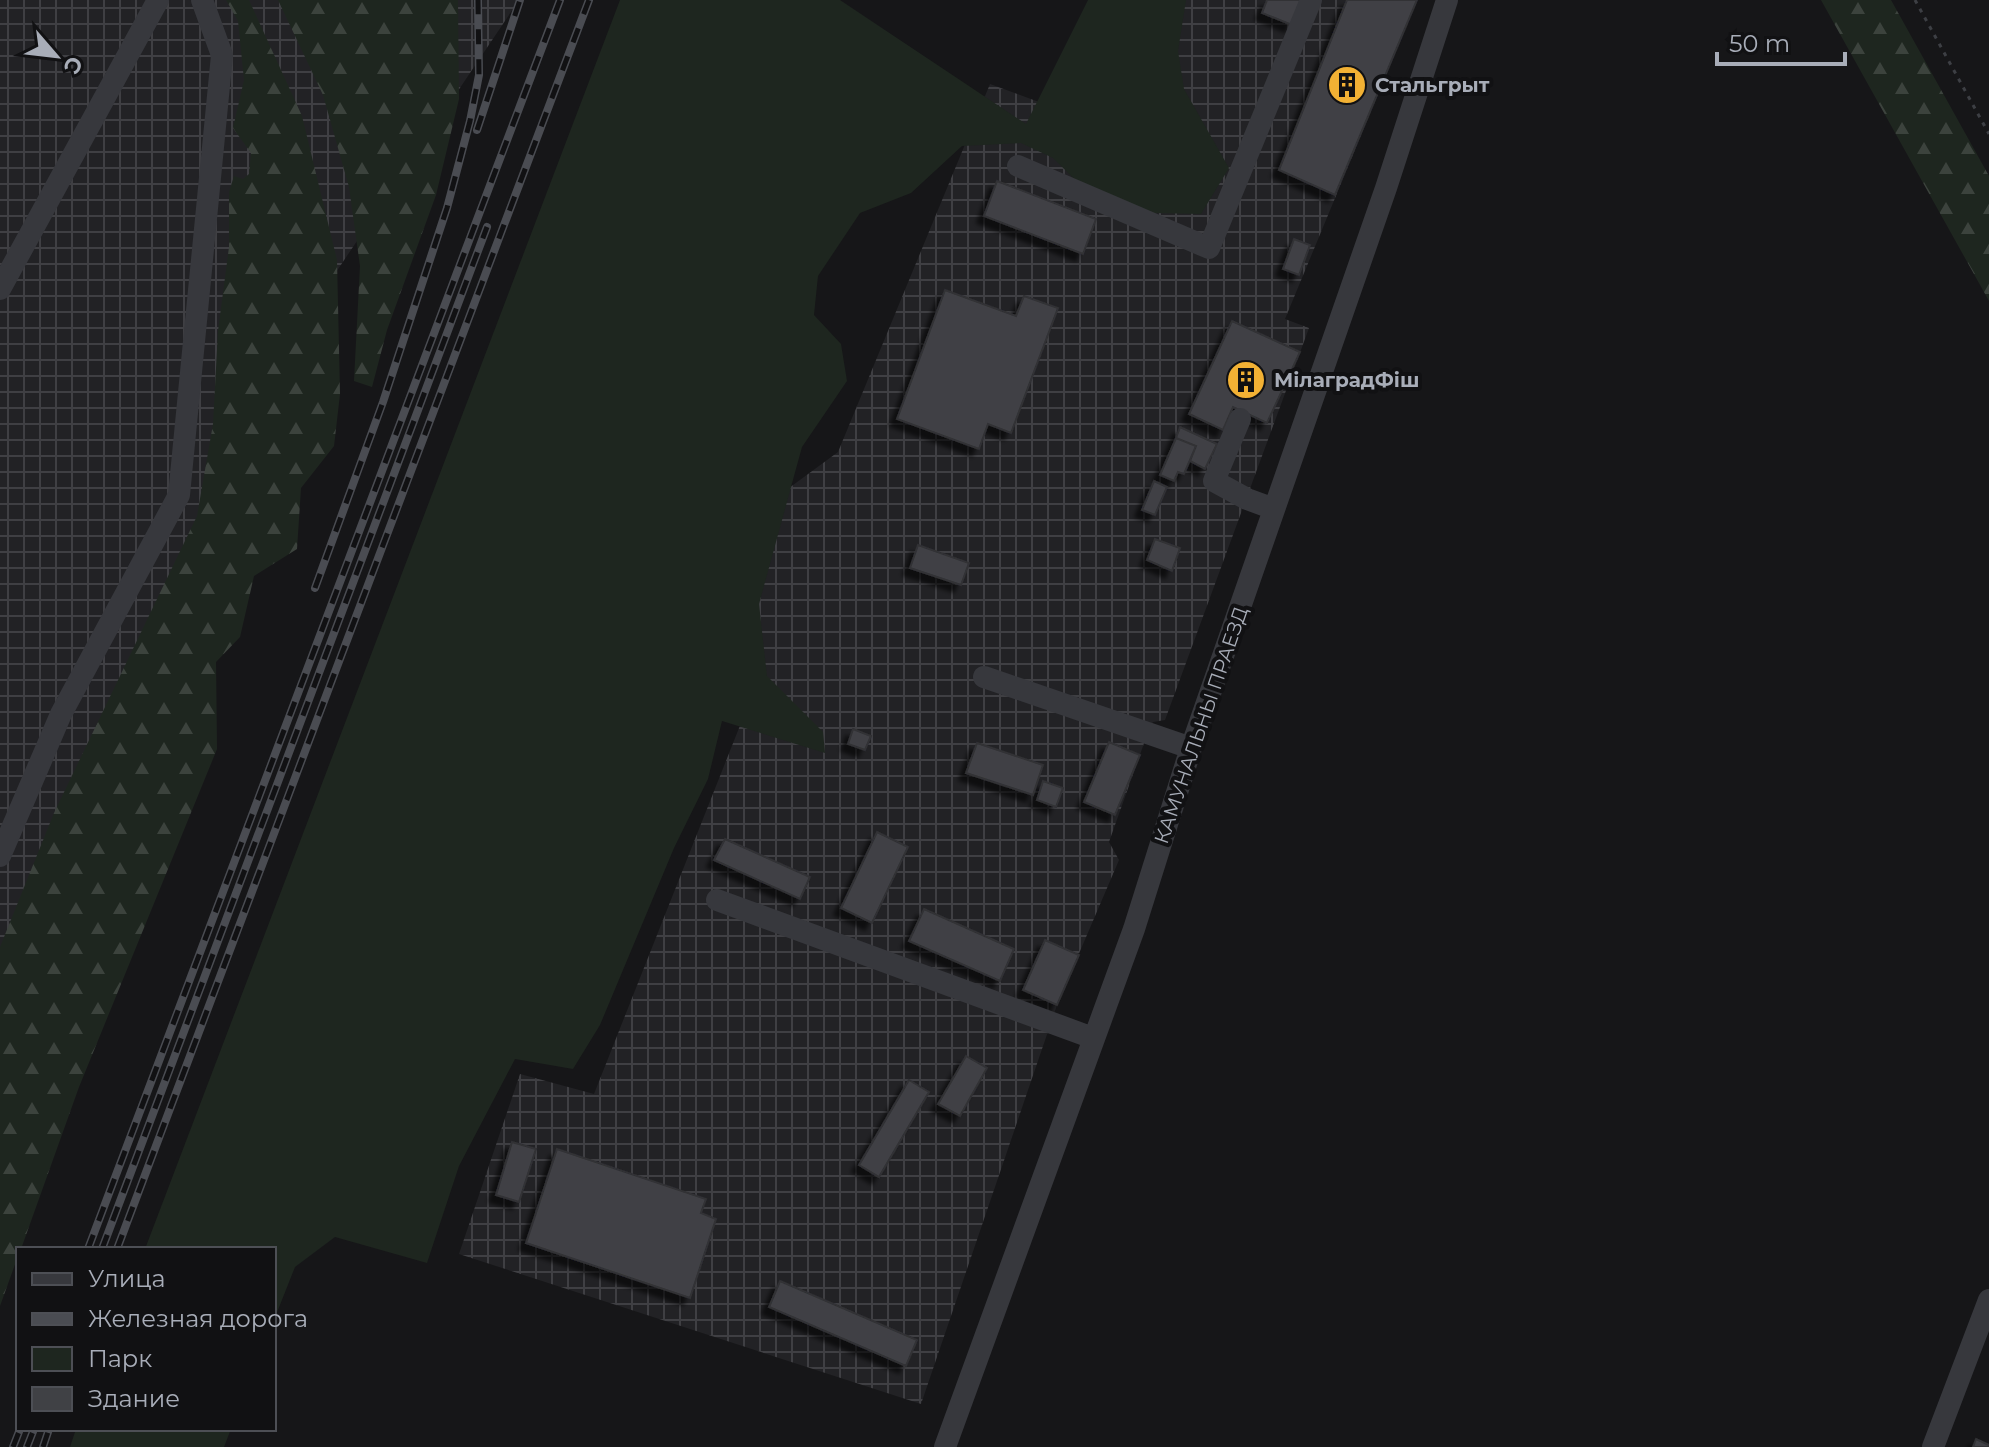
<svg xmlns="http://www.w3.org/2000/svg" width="1989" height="1447" viewBox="0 0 1989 1447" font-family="Montserrat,sans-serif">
<defs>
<pattern id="industrial-grid" width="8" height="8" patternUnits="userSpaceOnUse" patternTransform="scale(2)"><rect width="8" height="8" fill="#222225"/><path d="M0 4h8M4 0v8" fill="none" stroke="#3f3f43"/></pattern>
<pattern id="forest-firs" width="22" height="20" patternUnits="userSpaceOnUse" patternTransform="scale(2)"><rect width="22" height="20" fill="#1e261f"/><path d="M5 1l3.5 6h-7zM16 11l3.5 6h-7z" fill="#3c433d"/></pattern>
<filter id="shadow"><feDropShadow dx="-7" dy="7" stdDeviation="2" flood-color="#0009"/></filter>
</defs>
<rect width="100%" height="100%" fill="#161618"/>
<path fill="url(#industrial-grid)" d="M0,0h519l-277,412 -242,612z
M1158,0h259l-132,319 24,9 -144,392 -12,2 -5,10 -39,110 10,18 -62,145 -136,399 -462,-150 61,-180 74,20 149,-376 27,-216 68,-50 152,-368 100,37z"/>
<path fill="#1e261f" d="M620,0h220l186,124 62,-124h98l-8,51 6,38 45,79 -28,46 -93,-2 -55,-54 -32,-15 -59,3 -51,47 -51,20 -42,63 -4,39 27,29 6,37 -45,66 -43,157 8,72 56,56 2,21 -103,-32 -14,58 -34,69 -74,177 -27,44 -58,-10 -56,107 -32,97 -92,-26 -40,30 -21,53v-71h-129z
M76,1429h155l-7,18h-154z"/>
<path fill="url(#forest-firs)" d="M226,0h23l53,116 35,144 3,134 -6,52 -33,42 -4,61 -43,27 -14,61 -24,25 1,87 -138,338 -58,162h-3v7l-18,50v-359l54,-134 143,-297 16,-92 5,-93 11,-84v-55l5,-16 9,3 6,-5 2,-21 -18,-25 11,-48 -6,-59z
M278,0h180l1,99 -23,96 -49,135 -15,57 -18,-6 6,-115 -11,-79 -26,-92z
M1821,0h70l98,176v125z"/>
<path fill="#404145" stroke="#303034" stroke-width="2" filter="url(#shadow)" d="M1267,0h35l-10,25 -30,-12z
M1347,0h70l-82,195 -56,-25z
M997,181l99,38 -13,35 -99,-38z
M1294,239l16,6 -11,30 -16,-6z
M945,290l71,26 8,-20 34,12 -47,125 -23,-9 -9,25 -82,-30z
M1232,321l68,31 -33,71 -34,-16 -10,23 -34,-16z
M1180,427l37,17 -12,25 -15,-8 6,-15 -20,-8z
M1176,438l20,8 -12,28 -6,-2 -4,9 -14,-6z
M1154,481l13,6 -12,28 -13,-5z
M1155,539l25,9 -8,23 -25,-11z
M918,545l51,18 -8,22 -51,-17z
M853,729l18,7 -6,14 -17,-6z
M1109,742l31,13 -25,60 -31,-13z
M977,743l66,22 -10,30 -67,-22z
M1043,781l20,7 -7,19 -19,-7z
M877,832l31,15 -36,76 -31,-15z
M725,839l85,38 -10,22 -86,-39z
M924,909l90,40 -14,32 -91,-40z
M1045,940l34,15 -22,50 -34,-15z
M966,1056l21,12 -27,48 -22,-12z
M909,1080l20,12 -50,85 -20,-12z
M512,1142l24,7 -17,53 -23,-7z
M557,1149l149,50 -5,14 15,6 -26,79 -164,-55z
M780,1281l137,59 -11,26 -137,-59z
M1976,1439l13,6v2h-16z"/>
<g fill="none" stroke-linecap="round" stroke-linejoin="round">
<path stroke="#3d3f44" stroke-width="3" stroke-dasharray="4 6" stroke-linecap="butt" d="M1915,0l74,134"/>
<path stroke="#37383d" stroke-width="22" d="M1018,166l191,82 102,-248
M0,289l158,-289
M1240,419l-26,62 33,18 27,10
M984,677l207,71
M0,856l61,-142 118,-219 43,-440 -20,-55
M717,900l376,138
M945,1447l189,-518 57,-181 195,-560 61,-188
M1933,1447l56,-147"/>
<g stroke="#4a4c52" stroke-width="8">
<path id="rail" d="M477,130l43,-130
M315,588l68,-186 64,-194 23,-87 9,-46 -1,-75
M88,1249l472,-1249
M102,1249l385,-1022
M117,1249l472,-1249
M13,1447l7,-18
M27,1447l7,-18
M43,1447l6,-18"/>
</g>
<use href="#rail" stroke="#111113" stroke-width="5" stroke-dasharray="15" stroke-linecap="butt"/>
</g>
<defs>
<g id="building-disc" transform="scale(2)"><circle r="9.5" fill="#f2b134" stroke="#111113"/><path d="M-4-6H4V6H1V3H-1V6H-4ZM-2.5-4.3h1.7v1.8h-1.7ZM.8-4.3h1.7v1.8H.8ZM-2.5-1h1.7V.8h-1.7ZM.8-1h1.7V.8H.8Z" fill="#111"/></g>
</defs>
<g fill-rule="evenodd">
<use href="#building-disc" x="1347" y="85"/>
<use href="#building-disc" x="1246" y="380"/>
</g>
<g text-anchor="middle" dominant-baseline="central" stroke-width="8" stroke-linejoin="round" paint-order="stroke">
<g font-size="20" font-weight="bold" fill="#a8adb8" stroke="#111113" text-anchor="start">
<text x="1375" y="85">Стальгрыт</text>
<text x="1274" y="380">МілаградФіш</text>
</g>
<g font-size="20" fill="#a8adb8" stroke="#111113">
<text transform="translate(1201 725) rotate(-71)">КАМУНАЛЬНЫ ПРАЕЗД</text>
</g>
</g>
<rect x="16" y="1247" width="260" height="184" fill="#111113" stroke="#4d4f55" stroke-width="2"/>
<rect x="32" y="1273" width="40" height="12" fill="#37383d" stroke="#4d4f55" stroke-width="2"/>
<text x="88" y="1287" font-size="24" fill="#a8adb8">Улица</text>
<rect x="32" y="1313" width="40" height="12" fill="#4a4c52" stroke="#4d4f55" stroke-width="2"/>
<text x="88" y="1327" font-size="24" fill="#a8adb8">Железная дорога</text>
<rect x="32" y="1347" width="40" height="24" fill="#1e261f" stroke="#4d4f55" stroke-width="2"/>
<text x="88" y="1367" font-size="24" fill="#a8adb8">Парк</text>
<rect x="32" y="1387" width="40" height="24" fill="#404145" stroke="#4d4f55" stroke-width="2"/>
<text x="88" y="1407" font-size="24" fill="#a8adb8">Здание</text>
<g transform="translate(56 56) rotate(118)" stroke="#111113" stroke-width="6" paint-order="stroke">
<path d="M0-6L14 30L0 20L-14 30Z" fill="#a8adb8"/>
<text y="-12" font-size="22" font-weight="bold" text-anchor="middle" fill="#a8adb8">С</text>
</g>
<path d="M1717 52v12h128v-12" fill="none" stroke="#a8adb8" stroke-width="4"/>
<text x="1729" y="52" font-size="24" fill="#a8adb8" stroke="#111113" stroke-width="6" paint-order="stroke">50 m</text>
</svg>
